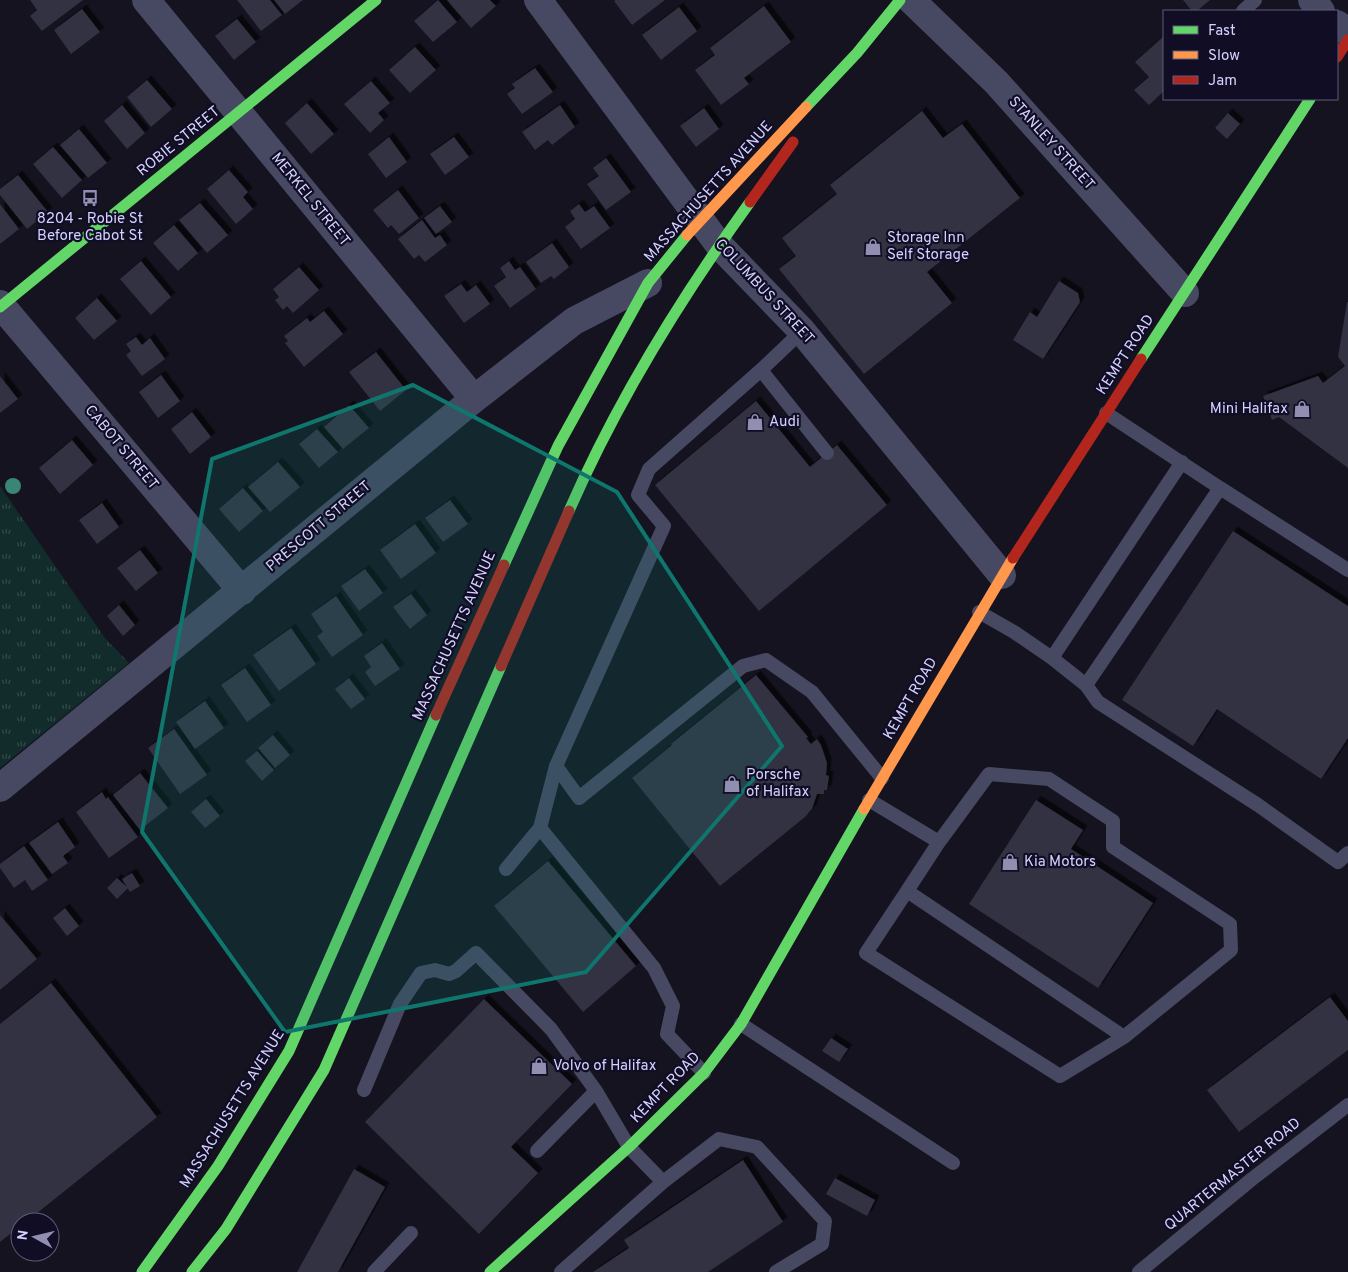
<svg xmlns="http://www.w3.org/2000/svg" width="1348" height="1272" viewBox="0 0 1348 1272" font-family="Overpass,sans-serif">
<defs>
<pattern id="grass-tufts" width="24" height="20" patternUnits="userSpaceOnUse" patternTransform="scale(1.25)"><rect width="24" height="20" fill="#112c2b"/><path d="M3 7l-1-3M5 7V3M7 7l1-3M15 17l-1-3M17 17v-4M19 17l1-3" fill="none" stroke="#334a4b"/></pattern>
<filter id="shadow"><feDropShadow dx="4.5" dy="-4.5" stdDeviation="0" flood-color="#0009"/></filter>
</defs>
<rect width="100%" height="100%" fill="#14131f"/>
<path fill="url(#grass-tufts)" d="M0,486l105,152 24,25 -129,105z"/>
<path fill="#323042" filter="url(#shadow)" d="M30,0h53l-41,31 -12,-15 7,-6z
M237,0h33l12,15 -21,16z
M274,0h29l-18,14z
M438,0l19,22 -24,20 -19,-21z
M447,0h43l6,6 -25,22z
M616,0h49l-33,25 -18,-24z
M1183,0h27l-13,11h-5z
M764,6l27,36 -47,36 5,6 -28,21 -26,-35 20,-15 -5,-7z
M679,7l18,24 -36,29 -19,-25z
M82,9l18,23 -29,22 -17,-24z
M237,19l19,23 -22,18 -19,-24z
M1164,36v57l-1,-1 -14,13 -15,-15 15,-13 -14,-15z
M415,47l21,23 -26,23 -21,-23z
M535,68l18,24 -31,22 -15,-20 8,-6 -3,-4z
M147,80l25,29 -21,18 -24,-30z
M371,81l19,22 -12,10 6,7 -14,13 -26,-29z
M307,103l27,31 -23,20 -26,-31z
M122,105l23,28 -18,16 -23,-28z
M560,105l15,22 -23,18 -4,-5 -13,10 -13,-18z
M704,108l15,21 -23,18 -16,-21z
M922,111l21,27 19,-14 58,74 -93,74 25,31 -88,71 -85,-105 17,-13 -14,-18 55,-44 -7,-9z
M1228,113l12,11 -13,15 -12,-11z
M79,129l28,34 -19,15 -28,-33z
M389,137l18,25 -21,16 -18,-24z
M454,137l15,20 -24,18 -15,-21z
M53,147l29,33 -20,18 -29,-34z
M606,158l25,34 -25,18 -19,-26 12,-8 -6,-8z
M229,170l19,22 -5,5 10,12 -17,15 -29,-35z
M18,175l30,37 -21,17 -27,-34v-6z
M398,190l21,28 -20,16 -8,-9 -3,3 -15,-18z
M200,203l28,32 -21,18 -28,-33z
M0,204l19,25 -19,15z
M579,204l6,8 9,-6 16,22 -29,21 -16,-22 10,-8 -5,-8z
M440,206l12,16 -16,12 -12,-16z
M422,220l13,18 5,-3 7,10 -22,17 -6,-7 -5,4 -16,-20z
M174,225l24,28 -20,18 -25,-28z
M552,243l17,24 -15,12 -3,-3 -10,7 -15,-21z
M141,261l30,36 -20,18 -31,-36z
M509,261l6,9 5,-3 16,22 -26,19 -16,-22 12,-9 -6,-9z
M299,267l20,23 -26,23 -6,-7 -4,4 -8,-10 4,-3 -6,-8z
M1059,281l19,12 2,9 -37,57 -30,-19 17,-28 7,5z
M461,284l6,8 9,-7 14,19 -26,19 -20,-27z
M97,298l20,23 -23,19 -19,-22z
M1347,302h1v166l-69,-51 -7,3 -9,-24 55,-20 5,7 22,-17 -7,-9z
M324,311l19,23 -39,33 -19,-24 3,-2 -4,-5 23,-18 3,4z
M136,337l6,8 8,-7 15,21 -23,17 -16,-21 5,-4 -5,-7z
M376,352l30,38 -26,21 -31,-39z
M161,375l19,26 -22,17 -19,-26z
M0,376l18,23 -18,14z
M756,401l54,66 27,-22 50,60 -128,106 -104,-126z
M349,405l20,23 -26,21 -19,-22z
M192,412l19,25 -21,17 -19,-25z
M317,429l21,23 -19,16 -20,-24z
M72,440l21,25 -33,29 -21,-26z
M278,462l22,25 -30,25 -22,-25z
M243,488l20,23 -24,21 -20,-23z
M450,500l18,24 -25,18 -18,-24z
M102,503l17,24 -22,17 -18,-24z
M415,524l21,29 -35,26 -21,-29z
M1233,531l115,75v132l-27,41 -104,-70 -24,37 -71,-46z
M140,550l18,23 -22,18 -19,-23z
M365,569l18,24 -24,18 -18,-25z
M411,594l16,21 -17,14 -17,-22z
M336,596l27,39 -31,22 -15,-21 6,-4 -12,-18z
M119,605l16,20 -12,11 -16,-20z
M291,628l25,36 -37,27 -26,-36z
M382,643l18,26 -25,17 -10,-14 6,-5 -7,-11z
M245,668l26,37 -24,17 -26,-37z
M756,675l52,62 -2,1 5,6 6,-5 4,6 6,18 -1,12 3,1 -2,14h-3v4h-7l-5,15 -7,8 -85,69 -88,-108 40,-33 -1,-1z
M349,678l16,21 -14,10 -16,-20z
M205,701l19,27 -29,21 -19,-27z
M174,729l33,46 -27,19 -32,-46z
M273,735l17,20 -15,13 -17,-20z
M257,751l17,19 -12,11 -17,-20z
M140,773l28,35 -28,22 -27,-35z
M102,792l4,7 2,-2 30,40 -29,21 -33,-46z
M206,799l14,17 -15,12 -14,-16z
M1036,800l47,30 -12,19 82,54 -55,85 -129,-84z
M58,822l17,25 -12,9 5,7 -16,11 -23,-31z
M24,846l24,34 -16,11 -7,-11 -11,8 -14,-20v-4z
M548,861l88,105 -53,46 -89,-106z
M132,873l8,13 -10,6 -8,-13z
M117,878l11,10 -11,11 -10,-11z
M65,908l14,18 -12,10 -14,-18z
M0,915l37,44 -37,31z
M51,983l106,134 -131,105h-6v4l-20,16v-218z
M1330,997l18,24v29l-109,82 -32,-42z
M484,999l88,85 -61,63 27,26 -59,61 -114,-112z
M831,1038l17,11 -9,13 -17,-11z
M743,1160l40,62 -75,50h-115l36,-24 -5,-8z
M354,1169l31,18 -47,85h-41z
M835,1178l40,22 -8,16 -41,-22z"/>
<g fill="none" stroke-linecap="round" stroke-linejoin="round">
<path stroke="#474861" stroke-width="14" d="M1243,11l12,-11
M761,370l66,83
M1220,488l128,82
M979,612l35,20 38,26 34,27 12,17 160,103 80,57 10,-9
M1052,658l130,-196
M1086,685l134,-197 -114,-75
M556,766l23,32 164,-132 23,-6 46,32 70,86
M869,800l70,42 -32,49 217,146
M506,869l34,-41
M907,891l-41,62 194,123 64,-39 107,-87 -1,-26 -117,-77v-26l-64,-42 -60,-5 -50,68
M741,1024l212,139
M704,1073l-37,-39 6,-28 -19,-38 -114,-140 16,-62 108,-240 -26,-31 11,-26 112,-99 41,-39
M364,1090l36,-86 21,-31 14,-3 14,4 7,-3 20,-18 75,76 45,62 33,56 34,35
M537,1151l59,-60
M374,1272l37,-39
M561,1272l102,-90 56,-43 38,8 68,74 -3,23 -46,28
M1139,1272l113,-93 96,-74"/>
<path stroke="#474861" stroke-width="28" d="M146,0l328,399
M538,0l181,245 83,86 200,244
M911,0l85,82 189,211
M1312,0l9,11
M1337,24l11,8
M0,304l242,287
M0,788l474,-389 100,-78 74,-38"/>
<path stroke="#63d668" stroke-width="11" d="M806,107l51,-54 43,-53
M0,307l376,-307
M1141,359l169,-260
M569,511c48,-110 111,-212 181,-309
M504,565l54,-119 90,-163 39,-48
M142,1272l76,-106 71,-115 147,-336
M192,1272l34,-43 98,-159 177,-404
M490,1272l139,-125 75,-74 37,-49 123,-215"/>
<path stroke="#ff974d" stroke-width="11" d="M687,235l119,-128
M864,809l149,-251"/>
<path stroke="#b3261e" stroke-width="11" d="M1337,57l11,-17
M750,202l43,-60
M1013,558l128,-199
M501,666l68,-155
M436,715l68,-150"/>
</g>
<circle fill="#398674" cx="13" cy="486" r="8"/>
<path fill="#0f766e" fill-opacity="0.2" stroke="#0f766e" stroke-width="4" stroke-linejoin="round" d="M413,385l204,107 165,254 -196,226 -301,60 -143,-200 70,-373z"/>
<defs>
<g id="bus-bare" transform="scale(1.35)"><path d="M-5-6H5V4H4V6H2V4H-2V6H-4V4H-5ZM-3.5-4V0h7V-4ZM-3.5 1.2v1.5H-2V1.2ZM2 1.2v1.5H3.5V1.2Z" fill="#918fb1" stroke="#100d25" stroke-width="2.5" paint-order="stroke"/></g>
<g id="shop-bare" transform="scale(1.35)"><path d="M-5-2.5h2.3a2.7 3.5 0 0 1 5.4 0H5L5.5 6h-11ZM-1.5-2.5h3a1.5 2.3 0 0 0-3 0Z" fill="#918fb1" stroke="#100d25" stroke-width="2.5" paint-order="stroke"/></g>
</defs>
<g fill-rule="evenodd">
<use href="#bus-bare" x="90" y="198"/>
<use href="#shop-bare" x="873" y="247"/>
<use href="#shop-bare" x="1302" y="409"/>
<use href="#shop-bare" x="755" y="422"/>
<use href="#shop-bare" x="732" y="784"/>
<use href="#shop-bare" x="1010" y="862"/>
<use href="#shop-bare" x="539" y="1066"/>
</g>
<g text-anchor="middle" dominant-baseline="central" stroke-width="4.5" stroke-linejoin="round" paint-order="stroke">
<g font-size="15" fill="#d4d2ff" stroke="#100d25">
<text transform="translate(179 142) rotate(-39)">ROBIE STREET</text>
<text transform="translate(1051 144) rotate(48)">STANLEY STREET</text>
<text transform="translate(709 192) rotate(-48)">MASSACHUSETTS AVENUE</text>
<text transform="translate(310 200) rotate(51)">MERKEL STREET</text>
<text transform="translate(764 292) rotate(47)">COLUMBUS STREET</text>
<text transform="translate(1126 355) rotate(-57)">KEMPT ROAD</text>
<text transform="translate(121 448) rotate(50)">CABOT STREET</text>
<text transform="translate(319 527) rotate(-40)">PRESCOTT STREET</text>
<text transform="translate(455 636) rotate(-66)">MASSACHUSETTS AVENUE</text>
<text transform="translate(911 699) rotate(-60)">KEMPT ROAD</text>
<text transform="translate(666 1088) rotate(-46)">KEMPT ROAD</text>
<text transform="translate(233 1109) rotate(-58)">MASSACHUSETTS AVENUE</text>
<text transform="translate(1233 1175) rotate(-39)">QUARTERMASTER ROAD</text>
</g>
<g font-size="15" fill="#d4d2ff" stroke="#100d25" text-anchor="start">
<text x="90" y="219" text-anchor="middle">8204 - Robie St<tspan x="90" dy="17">Before Cabot St</tspan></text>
<text x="887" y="238">Storage Inn<tspan x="887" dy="17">Self Storage</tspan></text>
<text x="1288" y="409" text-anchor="end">Mini Halifax</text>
<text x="769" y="422">Audi</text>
<text x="746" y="775">Porsche<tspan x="746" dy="17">of Halifax</tspan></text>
<text x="1024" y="862">Kia Motors</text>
<text x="553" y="1066">Volvo of Halifax</text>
</g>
</g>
<rect x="1163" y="10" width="175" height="90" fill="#100d25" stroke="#5e5c7c"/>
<rect x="1173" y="26" width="25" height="8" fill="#63d668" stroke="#5e5c7c"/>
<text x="1208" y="35" font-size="15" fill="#d4d2ff">Fast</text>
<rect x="1173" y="51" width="25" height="8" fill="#ff974d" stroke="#5e5c7c"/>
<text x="1208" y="60" font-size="15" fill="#d4d2ff">Slow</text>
<rect x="1173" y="76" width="25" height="8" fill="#b3261e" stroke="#5e5c7c"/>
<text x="1208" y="85" font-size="15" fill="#d4d2ff">Jam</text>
<g transform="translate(35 1237) rotate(278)"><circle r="24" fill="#100d25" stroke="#5e5c7c"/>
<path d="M0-4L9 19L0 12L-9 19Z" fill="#918fb1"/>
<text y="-8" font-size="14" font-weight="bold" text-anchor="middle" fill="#d4d2ff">N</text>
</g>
</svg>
